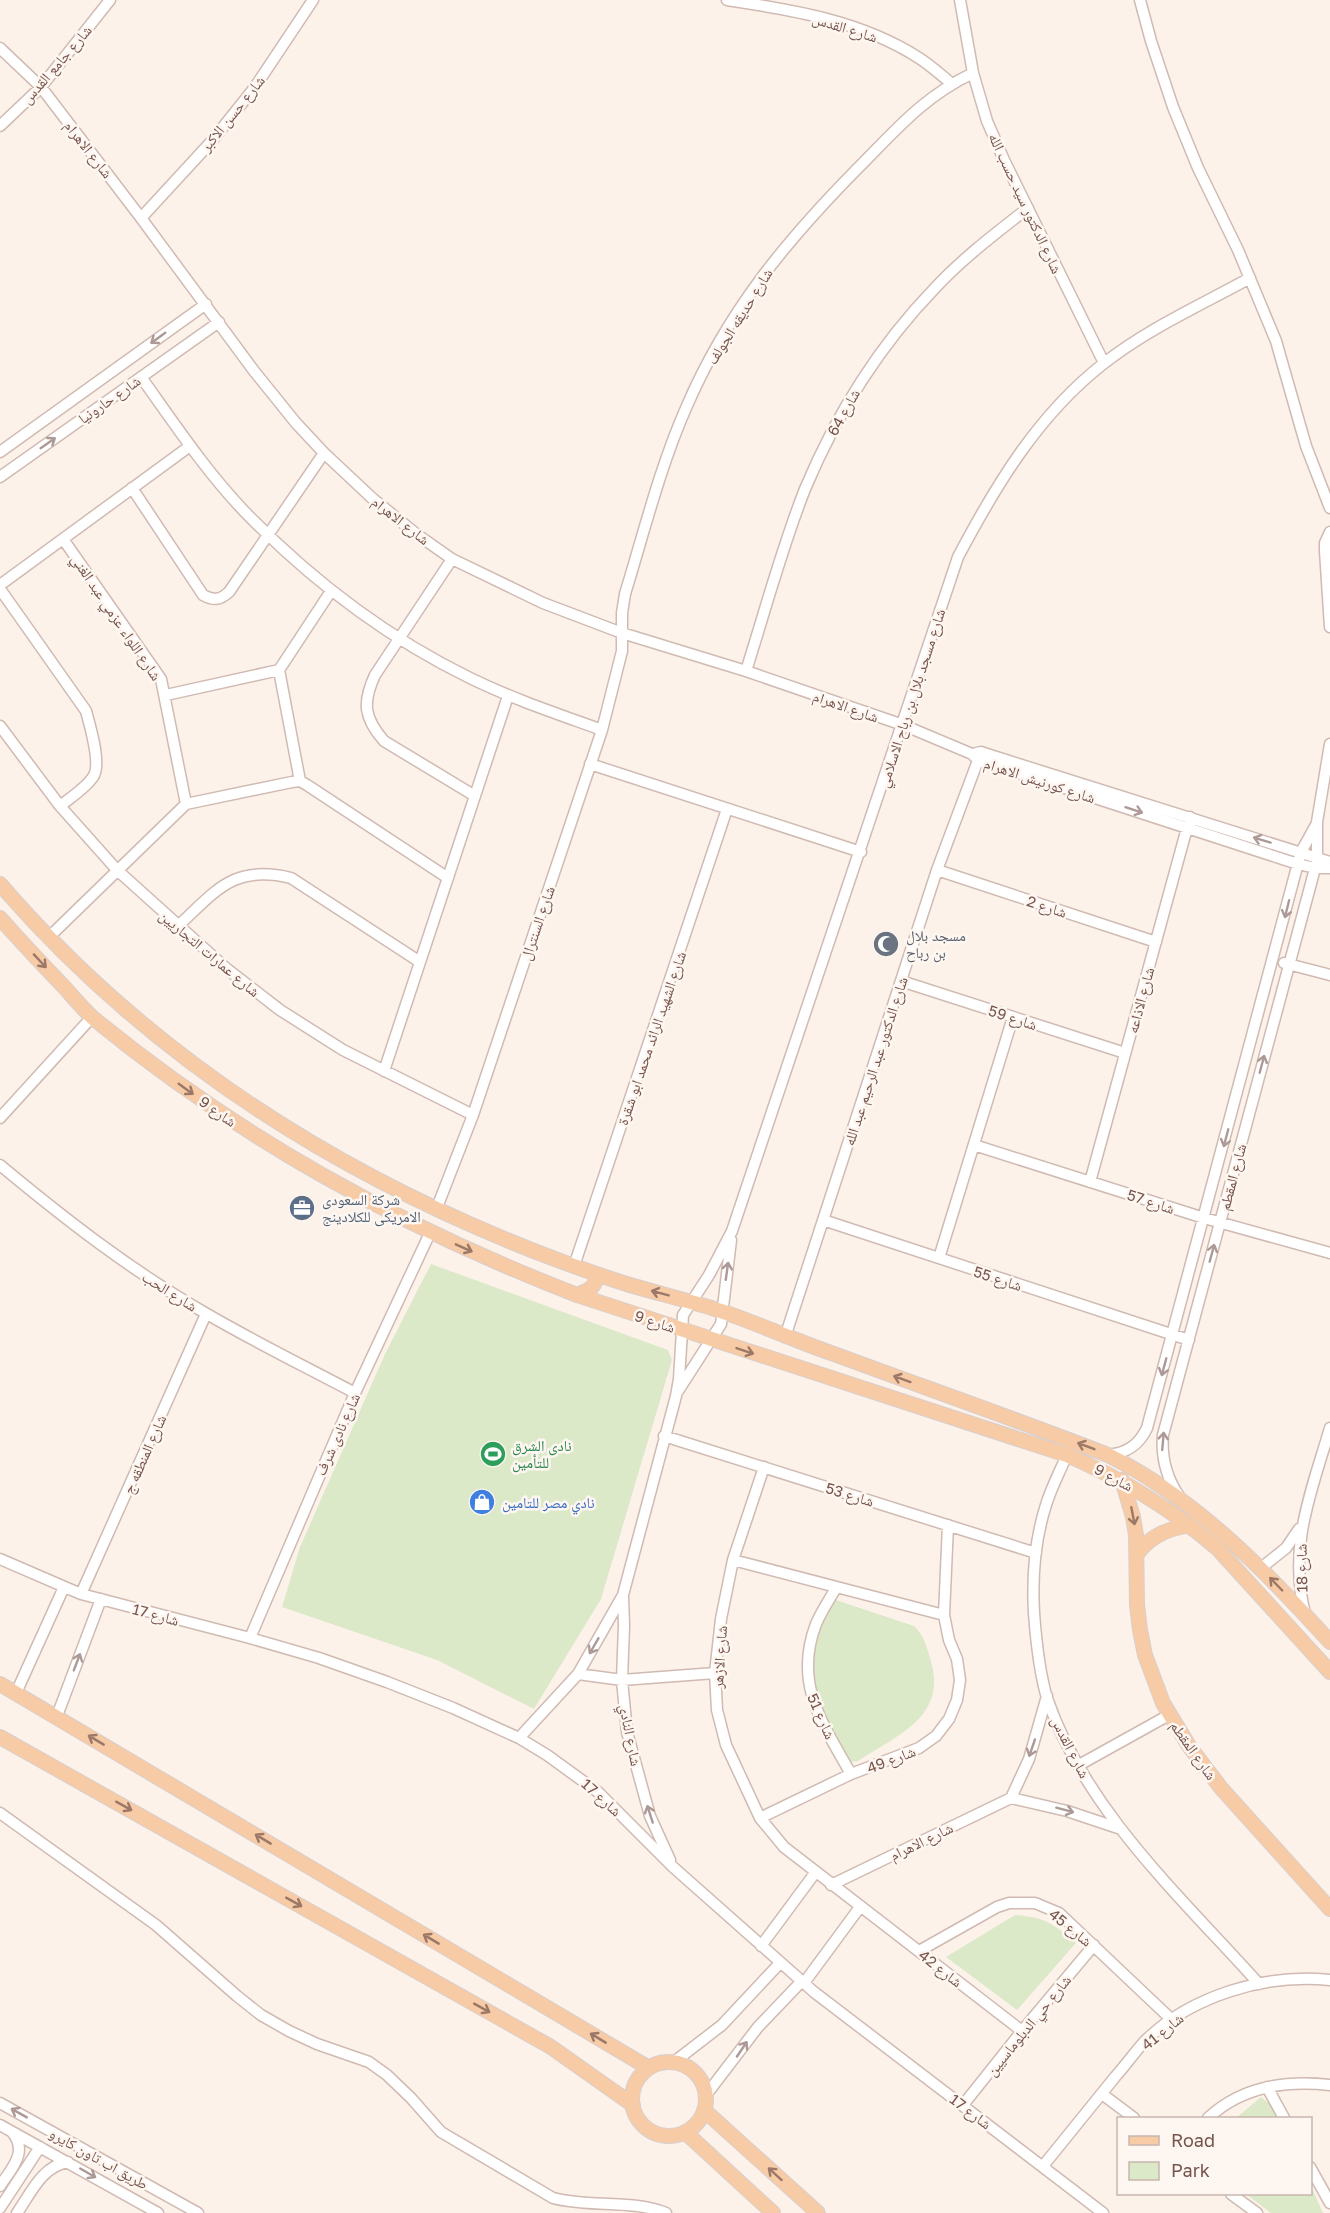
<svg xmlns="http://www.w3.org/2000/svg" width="1330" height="2213" viewBox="0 0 1330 2213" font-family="'Golos Text','Noto Naskh Arabic',sans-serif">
<rect width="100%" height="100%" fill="#fcf2ea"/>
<path fill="#dbe9c8" d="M431,1264l237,86 4,10 -71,239 -67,110 -97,-49 -155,-53 18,-60 85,-193z
M830,1598l84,28c10,9 12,19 16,32 19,59 -32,76 -72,103l-10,1c-8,-9 -18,-17 -25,-27 -32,-46 -10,-91 7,-137z
M1015,1915c32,3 37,8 61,28l-59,67 -71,-53z
M1261,2097l14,11 5,10h-44z
M1311,2186l12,27h-52l-25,-19h64z"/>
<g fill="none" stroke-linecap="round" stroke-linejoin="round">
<g stroke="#d0bab2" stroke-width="13">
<path id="minor" d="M727,0c66,10 135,21 192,58 11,7 22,17 32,25
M960,0l13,73 14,48 17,39 100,203
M1140,0l11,41 22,66 25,61 40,82 38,91 30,105 24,62
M0,48l41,39 100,131 113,153 42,52 28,30 48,45 43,35 37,26 91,44 79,30 124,38 157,54 69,29 6,6 320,104 17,4h15
M0,126l41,-39 69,-87
M141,218l70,-76 44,-55 58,-87
M141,377c33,46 64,93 103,134 65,67 142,126 226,167 43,21 88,36 132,52
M0,452l206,-148
M0,477l219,-155
M132,488l71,107c11,6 17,5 26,-3l95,-139
M1330,532l-5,11v8l5,76
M63,539l98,140 25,125
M452,559l-77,116c-13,28 -11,43 9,66l91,55
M0,585l190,-139
M0,589l86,122c4,15 16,54 7,66 -8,12 -22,20 -33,29
M746,671c19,-60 36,-124 59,-182 31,-74 74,-143 130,-201 28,-30 61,-55 93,-80
M166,695l113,-25
M0,726l60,80 57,64 110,99 53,41 63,40 130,65
M976,753l5,-1 12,4 337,106
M590,764l271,88
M300,781l-21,-111 52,-79
M937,870l219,72
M178,926c38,-35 55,-62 113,-48l129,84
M48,938l138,-134 106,-22 8,-1 7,4 141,93
M1284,963l46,12
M901,981l224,72
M384,1071l124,-375
M0,1118l92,-101
M974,1145l230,73 126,35
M0,1165c65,54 133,107 207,149 48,28 99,53 148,79
M1090,1182l100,-365
M436,1210l37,-95 129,-385 20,-79v-38l3,-19c19,-62 35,-127 61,-186 41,-96 100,-167 172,-240 38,-38 65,-71 115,-95
M823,1220l366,120
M939,1258l74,-241
M574,1266l153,-457
M785,1337l152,-467 43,-115
M678,1391l43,-67 10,-84
M664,1436l372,117
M1067,1455c-7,16 -16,33 -21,50 -11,34 -14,72 -12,108 2,27 5,58 13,85 38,112 135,200 212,286
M1108,1455c19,-2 31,-10 39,-27l154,-576 15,-27
M764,1467l-31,93 -12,59 -6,54 2,37 9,35 34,73 24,29 238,184
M1179,1496c-13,-19 -18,-38 -16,-61l154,-574v-39l13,-78
M0,1559l81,35 169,44 69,20 68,24 66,26 66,30 28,17 51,37 75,75 141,125 289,221
M733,1560l211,55
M1261,1568l25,-20 13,-19
M836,1588c-7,12 -15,24 -20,36 -23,60 7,100 35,150
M81,1594l125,-280
M623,1596l1,30 -2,54 5,52 23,84 20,44
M1305,1614c-17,-68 6,-121 25,-186
M250,1638l105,-245 75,-160
M578,1674l44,6 93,-7
M16,1693l48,-106
M57,1716l44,-117
M519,1738l59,-64 45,-79 53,-199 3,-17 4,-64 26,-40 23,-44 226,-674c38,-72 80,-142 145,-193 44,-35 98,-59 147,-86
M1079,1765l90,-50
M1011,1798l56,13 51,17
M0,1813l156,112 81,71 24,19 28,16 28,13 52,18 18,13 24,23 30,34 112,66c37,10 77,1 113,15
M760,1818l91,-44 68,-26 17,-12 13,-17 8,-19 3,-20 -3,-21 -8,-19 -5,-25 4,-90
M831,1885l180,-87 18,-39 18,-63
M761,1946l54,-73
M919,1951l78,-44 12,-4h26l24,10 112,106
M804,1983l56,-76
M674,2062l48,-37 58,-62
M1267,2087l17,31
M1102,2094l32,24
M706,2095l52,-68 44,-46
M0,2103l198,110
M963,2105l59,-74 72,-86
M1208,2118c33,-31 78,-38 122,-33
M0,2125l158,88
M1043,2166c24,-30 48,-59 72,-89 10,-11 19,-24 29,-35 46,-46 122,-69 186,-62
M1310,2167l20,36
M0,2186c11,-17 29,-34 12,-54
M1231,2194l26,19
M0,2208l40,-61
M17,2213c14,-20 25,-47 51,-51"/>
</g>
<g stroke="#d9cfcd" stroke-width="16">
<path id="major" d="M0,884c145,168 328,286 534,367 31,12 63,24 96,34 30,9 61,16 91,26 38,13 75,30 113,43 92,34 184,66 274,101 88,44 157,115 222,187
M0,918c21,24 43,47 65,70 9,10 18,21 28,30 148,121 306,208 484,277l490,160c55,24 105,54 151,94l112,123
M577,1295c12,-5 19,-7 20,-21
M1122,1480l11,37 3,18 1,70 3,25 5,25 18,48 26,43 32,42 109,121
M1137,1554c14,-19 31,-25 53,-29
M0,1684l649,384
M0,1737l551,310 82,58
M632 2099a37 37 0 1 1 74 0a37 37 0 1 1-74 0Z
M704,2110l114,103
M685,2132l88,81"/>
</g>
<use href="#minor" stroke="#fff" stroke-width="10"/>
<use href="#major" stroke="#f6cba6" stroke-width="14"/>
</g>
<defs><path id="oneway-shaft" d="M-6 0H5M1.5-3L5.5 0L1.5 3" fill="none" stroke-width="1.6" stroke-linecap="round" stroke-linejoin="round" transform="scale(1.5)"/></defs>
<g stroke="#ad9995">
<use href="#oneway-shaft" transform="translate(158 338) rotate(144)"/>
<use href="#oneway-shaft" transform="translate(48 443) rotate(-35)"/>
<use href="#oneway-shaft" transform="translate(1134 810) rotate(18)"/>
<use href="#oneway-shaft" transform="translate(1262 840) rotate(-163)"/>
<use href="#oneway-shaft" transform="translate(1287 909) rotate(104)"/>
<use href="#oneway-shaft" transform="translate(1262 1064) rotate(-75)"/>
<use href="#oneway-shaft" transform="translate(1226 1138) rotate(105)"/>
<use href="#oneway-shaft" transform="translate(1212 1253) rotate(-75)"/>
<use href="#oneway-shaft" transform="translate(727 1271) rotate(-82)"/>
<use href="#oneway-shaft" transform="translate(1164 1367) rotate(105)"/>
<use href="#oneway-shaft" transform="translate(1163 1441) rotate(-85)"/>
<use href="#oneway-shaft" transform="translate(594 1646) rotate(120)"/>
<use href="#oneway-shaft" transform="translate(77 1662) rotate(-69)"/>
<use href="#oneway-shaft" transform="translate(1032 1748) rotate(109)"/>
<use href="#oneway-shaft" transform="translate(1065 1810) rotate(15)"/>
<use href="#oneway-shaft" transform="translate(650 1814) rotate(-108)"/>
<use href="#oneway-shaft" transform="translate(742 2049) rotate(-56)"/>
<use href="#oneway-shaft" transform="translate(19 2113) rotate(-151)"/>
<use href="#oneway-shaft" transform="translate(88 2173) rotate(30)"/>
</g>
<g stroke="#9c7868">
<use href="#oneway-shaft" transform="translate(40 961) rotate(47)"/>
<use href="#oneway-shaft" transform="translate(186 1089) rotate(36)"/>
<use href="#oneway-shaft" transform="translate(464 1248) rotate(24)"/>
<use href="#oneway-shaft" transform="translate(660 1293) rotate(-165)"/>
<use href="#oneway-shaft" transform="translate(745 1351) rotate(18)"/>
<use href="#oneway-shaft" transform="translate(902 1379) rotate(-160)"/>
<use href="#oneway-shaft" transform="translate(1086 1446) rotate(-159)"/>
<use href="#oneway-shaft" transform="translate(1133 1516) rotate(79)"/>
<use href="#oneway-shaft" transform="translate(1276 1584) rotate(-134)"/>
<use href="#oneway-shaft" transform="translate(96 1740) rotate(-149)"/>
<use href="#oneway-shaft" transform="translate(124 1806) rotate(29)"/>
<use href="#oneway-shaft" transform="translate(263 1839) rotate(-149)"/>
<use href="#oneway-shaft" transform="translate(294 1902) rotate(29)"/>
<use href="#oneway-shaft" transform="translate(431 1939) rotate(-149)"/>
<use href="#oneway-shaft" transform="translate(482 2008) rotate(29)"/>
<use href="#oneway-shaft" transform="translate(598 2038) rotate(-149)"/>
<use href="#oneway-shaft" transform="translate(775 2174) rotate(-138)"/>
</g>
<defs>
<g id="mosque-disc" transform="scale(1.35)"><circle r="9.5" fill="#6b7280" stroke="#fef6f0"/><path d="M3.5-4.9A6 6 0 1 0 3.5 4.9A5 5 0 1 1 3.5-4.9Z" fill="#fff"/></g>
<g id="office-disc" transform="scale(1.35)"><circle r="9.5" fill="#5c6f8a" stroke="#fef6f0"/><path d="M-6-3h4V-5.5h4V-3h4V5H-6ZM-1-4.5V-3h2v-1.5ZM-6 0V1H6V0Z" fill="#fff"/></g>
<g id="stadium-disc" transform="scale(1.35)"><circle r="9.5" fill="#2e9e5b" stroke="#fef6f0"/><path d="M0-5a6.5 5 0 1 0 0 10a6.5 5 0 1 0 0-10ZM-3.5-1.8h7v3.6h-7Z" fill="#fff"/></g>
<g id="shop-disc" transform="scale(1.35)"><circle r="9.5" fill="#3f7fe0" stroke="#fef6f0"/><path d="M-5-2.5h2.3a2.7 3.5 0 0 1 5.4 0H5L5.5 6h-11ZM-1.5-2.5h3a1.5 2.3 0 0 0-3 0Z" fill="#fff"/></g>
</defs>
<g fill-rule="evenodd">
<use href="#mosque-disc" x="886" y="944"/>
<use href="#office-disc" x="302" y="1208"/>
<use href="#stadium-disc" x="493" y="1454"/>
<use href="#shop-disc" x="482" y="1502"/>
</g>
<g text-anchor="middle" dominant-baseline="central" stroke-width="5" stroke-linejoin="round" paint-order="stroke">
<g font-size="15" fill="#76554e" stroke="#fef6f0">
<text transform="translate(845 27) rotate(17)">شارع القدس</text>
<text transform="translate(56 64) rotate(-49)">شارع جامع القدس</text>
<text transform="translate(232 113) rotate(-51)">شارع حسن الاكبر</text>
<text transform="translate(89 149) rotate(52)">شارع الاهرام</text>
<text transform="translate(1026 203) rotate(65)">شارع الدكتور سيد حسب الله</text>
<text transform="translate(739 316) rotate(-58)">شارع حديقه الجولف</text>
<text transform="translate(109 399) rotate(-35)">شارع حارونيا</text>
<text transform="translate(843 412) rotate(-61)">شارع 64</text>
<text transform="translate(401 520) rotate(38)">شارع الاهرام</text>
<text transform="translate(117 617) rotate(56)">شارع اللواء عزمي عبد الغني</text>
<text transform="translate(911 698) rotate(-72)">شارع مسجد بلال بن رباح الاسلامي</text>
<text transform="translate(846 706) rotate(19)">شارع الاهرام</text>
<text transform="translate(1040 780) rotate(18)">شارع كورنيش الاهرام</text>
<text transform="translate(1047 906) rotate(18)">شارع 2</text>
<text transform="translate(537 923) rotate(-71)">شارع السنترال</text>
<text transform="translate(210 953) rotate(40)">شارع عمارات التجاريين</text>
<text transform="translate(1140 1000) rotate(-75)">شارع الاذاعه</text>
<text transform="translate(1013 1017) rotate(18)">شارع 59</text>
<text transform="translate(651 1038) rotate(-71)">شارع الشهيد الرائد محمد ابو شقرة</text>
<text transform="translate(875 1061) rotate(-72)">شارع الدكتور عبد الرحيم عبد الله</text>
<text transform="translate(218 1111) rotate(35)">شارع 9</text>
<text transform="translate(1232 1177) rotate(-75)">شارع المقطم</text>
<text transform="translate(1151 1201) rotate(18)">شارع 57</text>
<text transform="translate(998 1278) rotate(18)">شارع 55</text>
<text transform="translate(170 1291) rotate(32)">شارع الحب</text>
<text transform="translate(655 1321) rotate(18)">شارع 9</text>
<text transform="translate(337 1434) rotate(-66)">شارع نادى شرف</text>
<text transform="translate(144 1454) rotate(-66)">شارع المنطقه ج</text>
<text transform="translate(1114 1477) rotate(28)">شارع 9</text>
<text transform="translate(850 1494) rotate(17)">شارع 53</text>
<text transform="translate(1301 1568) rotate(-91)">شارع 18</text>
<text transform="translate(156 1614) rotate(15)">شارع 17</text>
<text transform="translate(719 1657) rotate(-86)">شارع الازهر</text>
<text transform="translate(822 1716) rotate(66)">شارع 51</text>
<text transform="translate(631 1735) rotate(79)">شارع النادي</text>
<text transform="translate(1071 1747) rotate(63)">شارع القدس</text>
<text transform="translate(1194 1750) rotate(55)">شارع المقطم</text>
<text transform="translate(891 1759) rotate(-21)">شارع 49</text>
<text transform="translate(602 1797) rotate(42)">شارع 17</text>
<text transform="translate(921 1841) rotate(-26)">شارع الاهرام</text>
<text transform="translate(1071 1927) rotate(39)">شارع 45</text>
<text transform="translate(941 1968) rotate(38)">شارع 42</text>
<text transform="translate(1028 2025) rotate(-51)">شارع حي الدبلوماسيين</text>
<text transform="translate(1162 2031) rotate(-39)">شارع 41</text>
<text transform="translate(971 2111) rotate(37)">شارع 17</text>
<text transform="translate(99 2158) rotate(29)">طريق اب تاون كايرو</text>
</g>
<g font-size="15" fill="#5b616d" stroke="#fef6f0" text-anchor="start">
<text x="906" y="935">مسجد بلال<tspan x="906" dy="17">بن رباح</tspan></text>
</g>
<g font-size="15" fill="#4e5e75" stroke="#fef6f0" text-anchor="start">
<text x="322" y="1199">شركة السعودى<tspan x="322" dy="17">الامريكى للكلادينج</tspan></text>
</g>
<g font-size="15" fill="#27864d" stroke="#fef6f0" text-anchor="start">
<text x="512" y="1445">نادى الشرق<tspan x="512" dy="17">للتأمين</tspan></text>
</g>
<g font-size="15" fill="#366cbe" stroke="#fef6f0" text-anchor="start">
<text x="502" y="1502">نادي مصر للتامين</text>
</g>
</g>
<rect x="1117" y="2117" width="195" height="78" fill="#fef6f0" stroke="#c8b6af" stroke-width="1.5"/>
<rect x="1129" y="2136" width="30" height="9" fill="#f6cba6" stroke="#c8b6af" stroke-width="1.5"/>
<text x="1171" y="2147" font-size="18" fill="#76554e">Road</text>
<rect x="1129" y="2162" width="30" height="18" fill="#dbe9c8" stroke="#c8b6af" stroke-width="1.5"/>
<text x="1171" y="2177" font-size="18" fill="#76554e">Park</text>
</svg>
